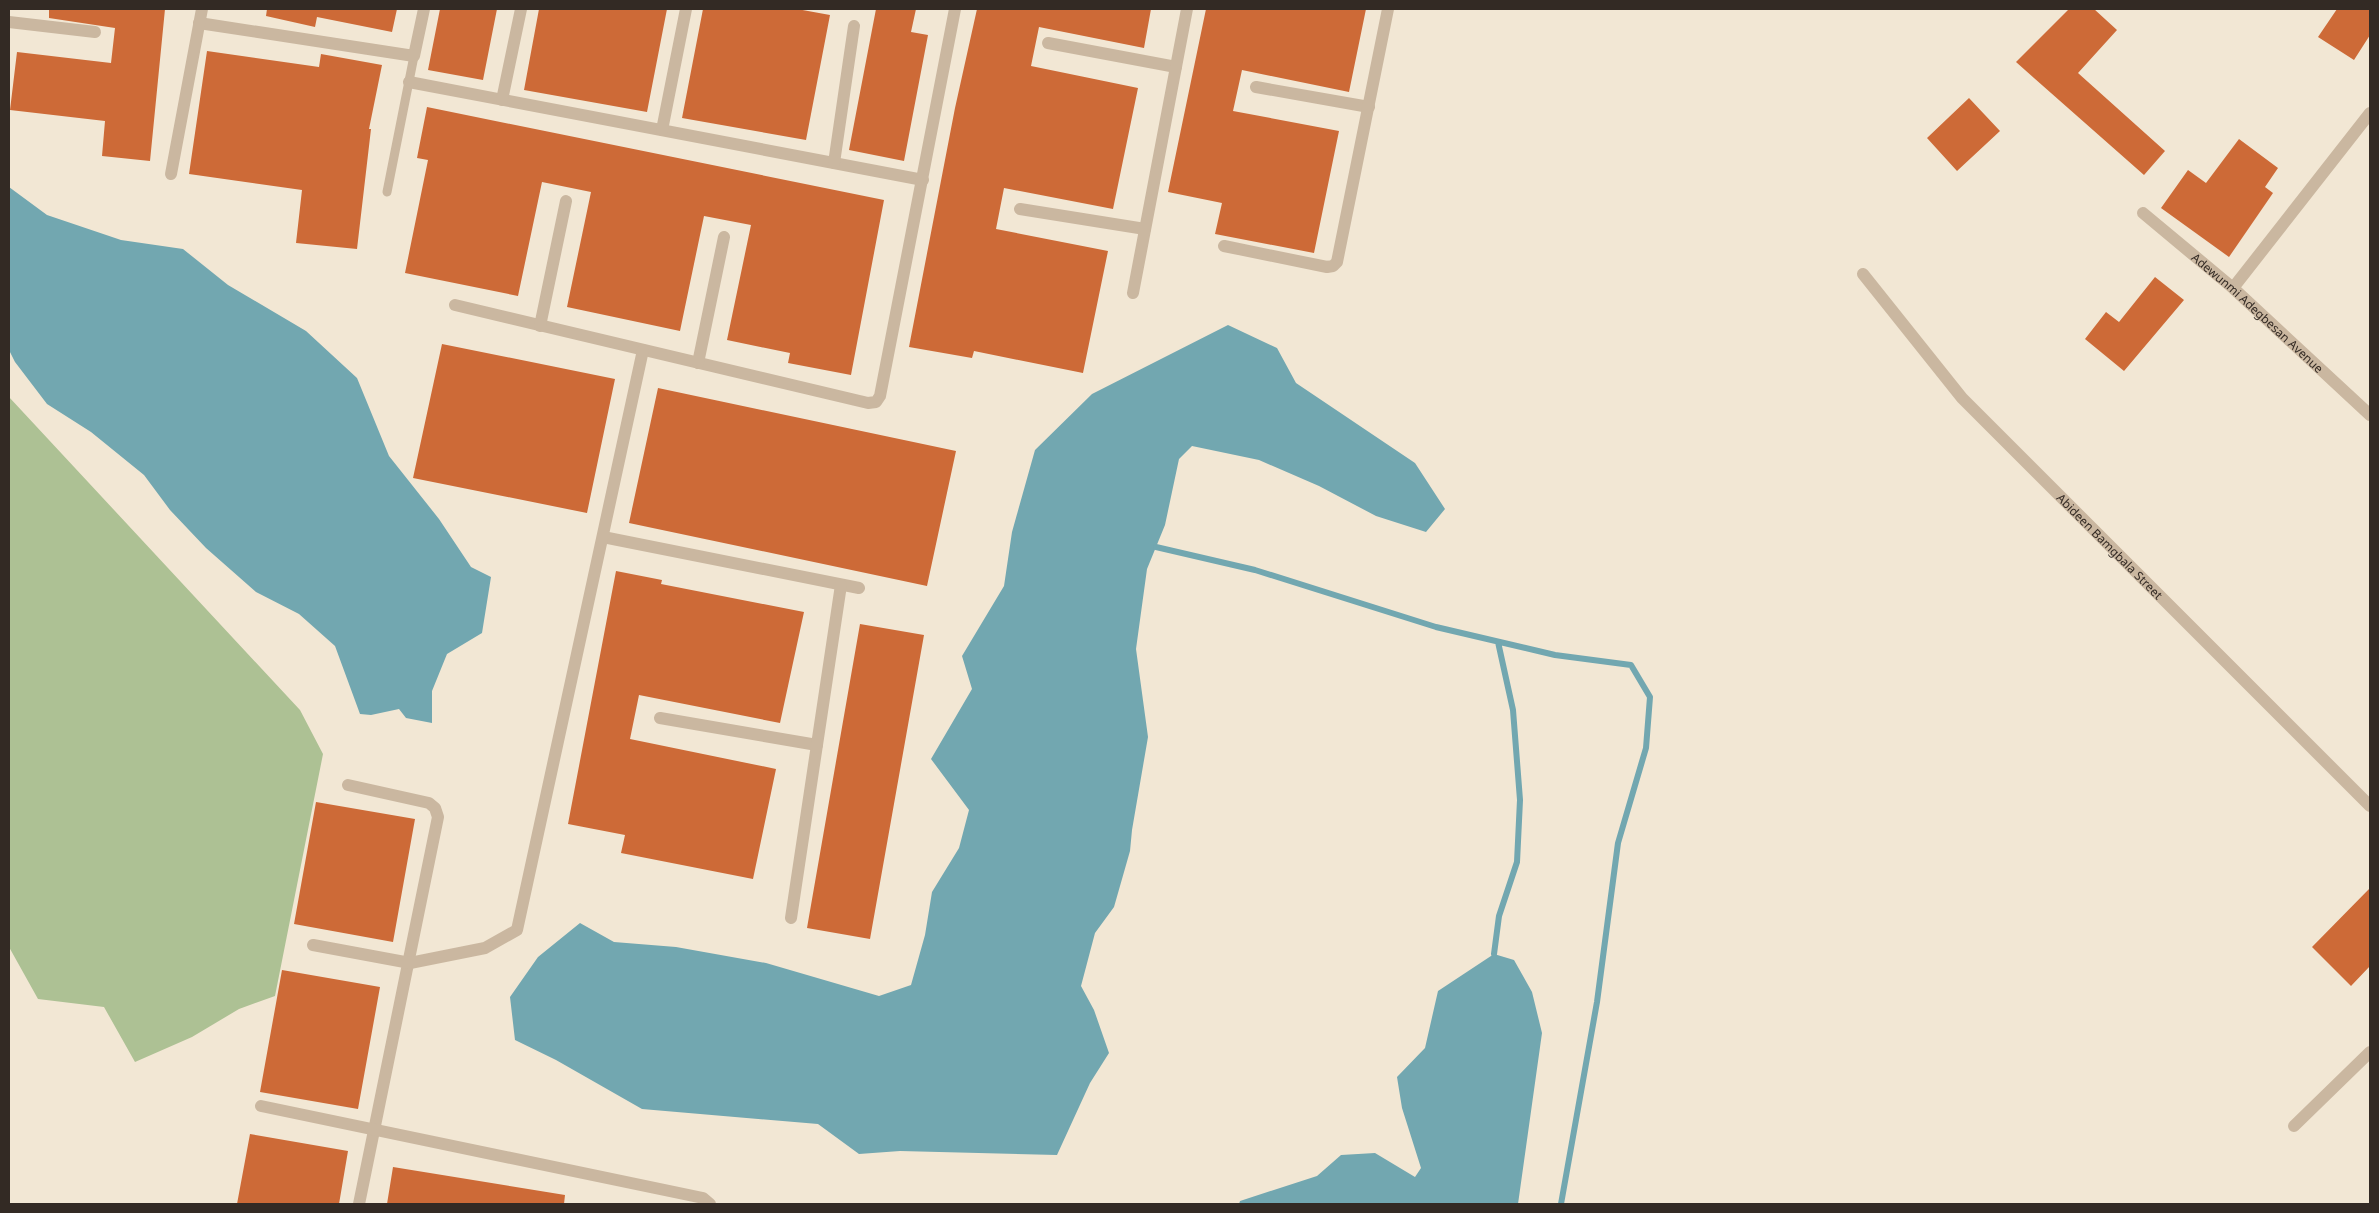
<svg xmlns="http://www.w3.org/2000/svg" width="2379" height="1213" viewBox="0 0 2379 1213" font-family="'Noto Sans',sans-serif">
<rect width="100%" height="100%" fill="#f2e7d4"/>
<path fill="#adc194" d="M9,397l291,313 23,44 -48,242 -36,13 -47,28 -57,25 -31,-55 -66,-8 -29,-52z"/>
<path fill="#72a7b0" d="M9,187l38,28 74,25 62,9 45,36 78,46 51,47 32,78 50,63 32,48 20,10 -9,56 -35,21 -15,37v32l-26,-5 -7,-9 -28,6 -11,-1 -25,-68 -36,-32 -43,-22 -50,-44 -36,-38 -26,-35 -53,-43 -44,-28 -32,-42 -6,-12z
M1228,325l49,23 19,35 119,80 30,46 -19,23 -50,-16 -57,-30 -60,-26 -67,-14 -13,13 -14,66 -18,44 -11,80 12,88 -16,93 -2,21 -16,56 -19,26 -14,53 13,24 15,43 -19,30 -33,72 -157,-4 -41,3 -41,-30 -176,-15 -86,-49 -41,-20 -5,-43 28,-40 42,-34 34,19 62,5 90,16 113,33 32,-11 14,-50 7,-43 27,-44 10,-38 -38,-51 41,-70 -10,-33 42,-70 8,-54 23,-82 57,-56z
M1494,954l20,6 18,32 10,41 -24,171h-279l1,-3 77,-25 24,-21 34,-2 40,24 6,-9 -19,-60 -5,-31 28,-29 13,-57z"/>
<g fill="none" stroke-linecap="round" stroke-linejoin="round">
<path stroke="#72a7b0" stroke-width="6" d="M1156,547l99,23 181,57 119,28 76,10 19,32 -4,51 -28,95 -21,159 -36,202
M1494,954l5,-38 18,-54 3,-62 -7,-90 -15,-68"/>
</g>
<path fill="#cd6a37" d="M49,9h116l-15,152 -48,-5 3,-35 -95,-11 7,-58 94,11 4,-35 -66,-10z
M267,9h130l-5,23 -75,-15 -2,10 -49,-11z
M440,9h57l-14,71 -55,-10z
M539,9h128l-20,103 -123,-22z
M703,9h94l33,6 -24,125 -124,-22z
M876,9h40l-5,23 17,3 -24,126 -55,-11z
M977,9h174l-7,39 -105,-21 -8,39 107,22 -25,121 -109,-21 -8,41 112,22 -25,122 -109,-22 -2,7 -63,-11 46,-239z
M1206,9h160l-17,83 -107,-22 -9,41 106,20 -25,122 -99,-19 7,-31 -54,-11z
M2069,9h25l23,21 -39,43 87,78 -21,24 -128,-113z
M2337,9h33v26l-16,25 -36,-23z
M207,51l112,16 2,-13 61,11 -13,64h2l-14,120 -61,-6 6,-53 -113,-16z
M1969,98l31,33 -43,40 -30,-33z
M427,107l457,93 -33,175 -63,-12 2,-10 -63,-13 24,-115 -47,-9 -24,115 -113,-24 24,-115 -49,-10 -24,114 -113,-23 23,-113 -11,-2z
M2239,139l39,29 -13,19 8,6 -44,64 -68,-49 27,-38 18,13z
M2155,277l29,23 -60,71 -39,-32 21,-27 13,10z
M442,344l173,35 -28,134 -174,-35z
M658,388l298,63 -29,135 -298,-63z
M616,571l46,9 -1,4 143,28 -24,111 -141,-28 -9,44 146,30 -23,110 -132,-26 4,-18 -57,-11z
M860,624l64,11 -54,304 -63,-11z
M316,802l99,17 -22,123 -99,-18z
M2370,888v78l-19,20 -39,-39z
M282,970l98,17 -22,122 -98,-17z
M250,1134l98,17 -9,53h-102z
M393,1167l172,28 -1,9h-177z"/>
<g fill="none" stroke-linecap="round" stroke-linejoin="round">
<path stroke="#cab7a0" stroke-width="9" d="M387,192l27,-136"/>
<g stroke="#cab7a0" stroke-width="12">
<path d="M9,22l86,10"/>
<path d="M199,23l215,33 10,-47"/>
<path d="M1048,43l128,24"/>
<path d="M409,82l514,98"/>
<path d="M1256,87l113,20"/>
<path d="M502,100l19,-91"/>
<path d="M662,130l24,-121"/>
<path d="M834,163l20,-137"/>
<path d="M171,174l31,-165"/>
<path d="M1020,209l125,20"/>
<path id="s1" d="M2143,213l90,75 137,127"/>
<path d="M1224,246l103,21 6,-1 4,-4 51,-253"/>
<path id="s2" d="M1863,274l99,124 408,408"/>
<path d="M2233,288l137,-175"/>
<path d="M1133,293l54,-284"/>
<path d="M455,305l413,98 8,-1 4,-6 75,-387"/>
<path d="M540,326l26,-125"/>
<path d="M698,363l26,-126"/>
<path d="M603,537l256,51"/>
<path d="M660,718l157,27"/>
<path d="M348,785l81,18 6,5 3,9 -79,387"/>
<path d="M791,918l50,-333"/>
<path d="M313,945l97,18 75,-15 32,-18 126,-580"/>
<path d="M261,1106l442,92 7,6"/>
<path d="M2294,1126l76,-74"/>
</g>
</g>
<g text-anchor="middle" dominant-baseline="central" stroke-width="5" stroke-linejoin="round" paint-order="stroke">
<g font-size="12" fill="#332a24" stroke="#faf1e0">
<text stroke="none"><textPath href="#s1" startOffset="152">Adewunmi Adegbesan Avenue</textPath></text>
<text stroke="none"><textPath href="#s2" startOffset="368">Abideen Bamgbala Street</textPath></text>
</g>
</g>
<rect width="2379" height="1213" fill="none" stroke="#332a24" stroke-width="20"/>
</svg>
